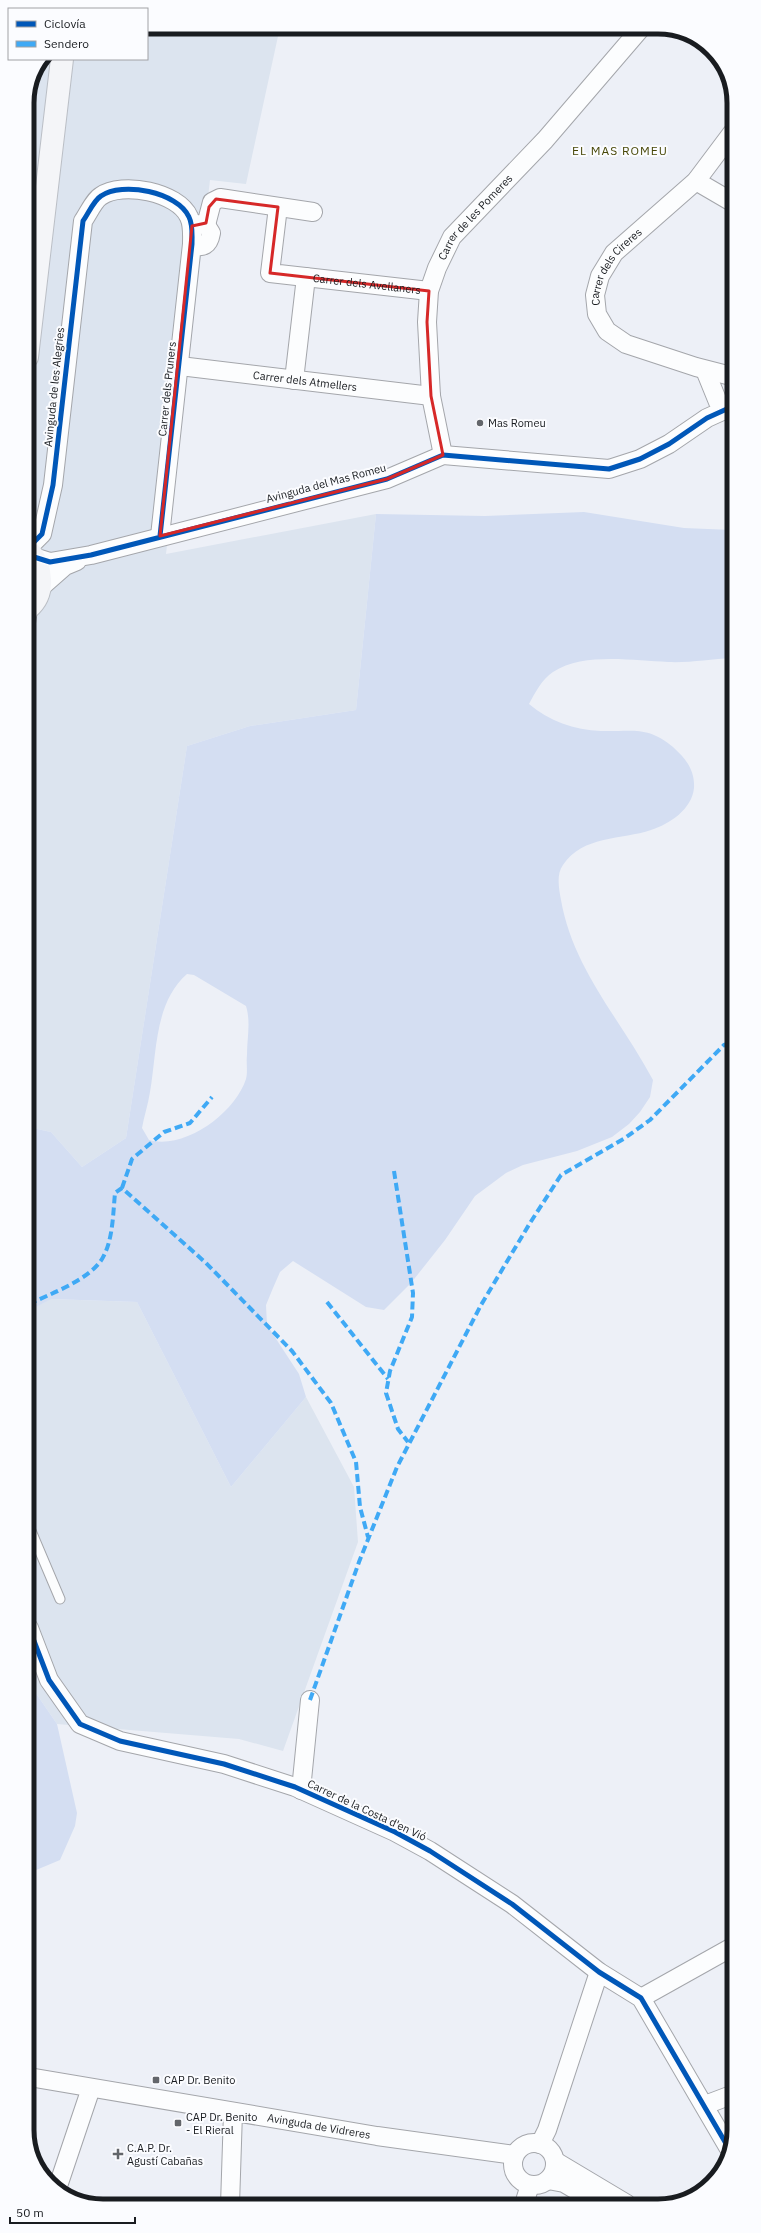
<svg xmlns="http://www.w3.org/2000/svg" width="761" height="2233" viewBox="0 0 761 2233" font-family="'IBM Plex Sans',sans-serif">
<rect width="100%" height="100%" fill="#edf0f7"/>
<path fill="#dce4ef" d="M153,27h127l-34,157 -36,-4 -44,374 210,-40 -20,196 -106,16 -63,20 -61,392 -44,29 -31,-35 -23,-5 -1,-1028 18,-40h102v-31z
M50,1299l87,3 94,185 75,-90 48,90 4,55 -75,209 -44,-12 -182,-15 -28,-41v-372z"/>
<path fill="#d4def2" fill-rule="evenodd" d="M584,512l100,16 48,2v128c-21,1 -43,5 -64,4 -34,-1 -84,-10 -115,10 -11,7 -18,21 -24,32 20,17 45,26 72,27 30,1 46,-6 72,16 13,12 22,23 21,41 -2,21 -24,36 -43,42 -29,10 -68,5 -88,35 -7,9 -4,24 -2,35 12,69 60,120 92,180l-3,17 -10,15 -11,12 -17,13 -35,14 -54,14 -17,8 -31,23 -30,44 -34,43 -27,27 -18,-3 -73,-46 -13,11 -7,16 -7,17 1,20 32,49 7,23 -75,90 -94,-185 -86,-3 -22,12 -1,-184 23,5 31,35 44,-29 61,-392 63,-20 106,-16 20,-196 109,2zM187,974l7,1 52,31c5,17 1,31 1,49 -1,8 1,17 -1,24 -11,34 -61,71 -97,61l-7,-12c2,-12 6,-23 8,-36 7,-39 4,-89 37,-118z
M29,1683l28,41 20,89 -2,13 -15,34 -31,13z"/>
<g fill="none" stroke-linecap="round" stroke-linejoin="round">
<g stroke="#a4a6ab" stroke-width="11">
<path id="lane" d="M28,639l5,-32
M29,1526l31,73"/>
</g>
<g stroke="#a4a6ab" stroke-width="20">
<g id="street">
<path d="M696,181l36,21"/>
<path id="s1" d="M278,207l-8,66 159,18"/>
<path d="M206,225l6,-23 8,-4 93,14"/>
<path d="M192,244c11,5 17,1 19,-11l-5,-8 -11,-1"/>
<path id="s2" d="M180,366l251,30"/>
<path d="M705,370l13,32 14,5"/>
<path id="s3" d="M731,376l-35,-9 -70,-23 -19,-13 -10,-17 -2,-19 5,-19 14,-23 82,-72 36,-48"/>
<path d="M294,380l12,-103"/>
<path id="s4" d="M443,455l-12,-59 -4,-74 2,-31 8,-23 15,-31 93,-97 97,-113"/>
<path d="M28,548l14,-14 11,-49 30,-264c5,-7 11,-21 18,-25 21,-15 77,-4 88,21 4,8 3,18 3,27l-32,292"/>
<path d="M34,557l16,5 41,-7 296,-76 56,-24 166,14 31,-10 29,-15 38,-26 22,-10"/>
<path d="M40,588l25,-22 12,-5"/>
<path d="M29,1628l20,52 31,44 40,17 104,23 71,23 100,45 35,19 82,53 87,68 42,26 87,149"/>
<path d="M301,1790l9,-90"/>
<path d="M641,1998l93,-52"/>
<path id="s5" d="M29,2077l348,59 137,19"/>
<path d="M705,2105l29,-11"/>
<circle cx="534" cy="2164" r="21"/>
<path d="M540,2144l7,-14 52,-158"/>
<path d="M555,2161l72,43"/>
<path d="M548,2180l16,3 36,21"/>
<path d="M57,2189l34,-101"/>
<path d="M524,2204l6,-19"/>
<path d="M230,2205l3,-93"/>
</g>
</g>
<g stroke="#bbbfc6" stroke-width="24">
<path id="primary" d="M27,357l35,-298
M28,550c14,16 18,43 0,58"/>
</g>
<use href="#lane" stroke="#fcfdfe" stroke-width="9"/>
<use href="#street" stroke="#fcfdfe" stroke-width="18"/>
<use href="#primary" stroke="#f4f5f8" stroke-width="22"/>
<path stroke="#3fa9f5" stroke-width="4" stroke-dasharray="8 4" stroke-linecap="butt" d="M394,1171l19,122 -1,24 -22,54 -4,22 12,36 10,13
M122,1188l10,-29 32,-27 26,-9 22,-26
M327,1302l61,77
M29,1304c21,-10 60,-24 73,-45 11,-18 11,-45 13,-66l7,-5 84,75 86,88 39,52 25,59 4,45 8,30
M310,1700l49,-138 38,-95 84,-162 49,-82 31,-48 64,-37 25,-18 74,-75 9,-3"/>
<g stroke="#fbfcff" stroke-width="8">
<path id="cycleway" d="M28,548l14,-14 11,-49 30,-264c5,-7 11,-21 18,-25 21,-15 77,-4 88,21 4,8 3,18 3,27l-32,292
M34,557l16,5 41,-7 296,-76 56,-24 166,14 31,-10 29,-15 38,-26 22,-10
M29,1628l20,52 31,44 40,17 104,23 71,23 100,45 35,19 82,53 87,68 42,26 87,149"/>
</g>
<use href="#cycleway" stroke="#0057b8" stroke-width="5"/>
</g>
<path fill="none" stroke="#d62828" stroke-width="3" stroke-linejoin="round" d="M216,199l62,8 -8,66 159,18 -2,31 4,74 12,59 -56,24 -227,57 32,-310 14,-3 3,-16z"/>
<g fill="#63666b" stroke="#fbfcff" stroke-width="1.5">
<circle cx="480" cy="423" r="4"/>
<rect x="152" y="2076" width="8" height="8" rx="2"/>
<rect x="174" y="2119" width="8" height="8" rx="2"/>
<path d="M116 2148h4v4h4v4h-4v4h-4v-4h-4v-4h4z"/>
</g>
<g text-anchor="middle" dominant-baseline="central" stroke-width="4" stroke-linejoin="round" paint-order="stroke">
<g font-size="11" fill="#191c20" stroke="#fbfcff">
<text stroke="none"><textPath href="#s4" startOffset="254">Carrer de les Pomeres</textPath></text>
<text stroke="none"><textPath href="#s3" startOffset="207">Carrer dels Cireres</textPath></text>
<text stroke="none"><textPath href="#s1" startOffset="164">Carrer dels Avellaners</textPath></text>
<text stroke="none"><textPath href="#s2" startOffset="126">Carrer dels Atmellers</textPath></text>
<text transform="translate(54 387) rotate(-84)">Avinguda de les Alegries</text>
<text transform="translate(167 389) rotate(-84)">Carrer dels Pruners</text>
<text transform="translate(326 483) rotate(-15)">Avinguda del Mas Romeu</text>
<text transform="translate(367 1810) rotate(25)">Carrer de la Costa d'en Vió</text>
<text stroke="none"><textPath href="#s5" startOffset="294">Avinguda de Vidreres</textPath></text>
</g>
<g font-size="11" fill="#191c20" stroke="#fbfcff" text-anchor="start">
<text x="488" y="423">Mas Romeu</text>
<text x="164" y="2080">CAP Dr. Benito</text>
<text x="186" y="2117">CAP Dr. Benito<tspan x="186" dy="13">- El Rieral</tspan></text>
<text x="127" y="2148">C.A.P. Dr.<tspan x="127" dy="13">Agustí Cabañas</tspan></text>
</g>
<g font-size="12" letter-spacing="1" fill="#474707" stroke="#fbfcff">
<text x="620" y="150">EL MAS ROMEU</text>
</g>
</g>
<path d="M0 0H761V2233H0ZM103 34H658A69 69 0 0 1 727 103V2130A69 69 0 0 1 658 2199H103A69 69 0 0 1 34 2130V103A69 69 0 0 1 103 34Z" fill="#fbfcff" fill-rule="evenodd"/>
<path fill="none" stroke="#191c20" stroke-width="5" d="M103 34H658A69 69 0 0 1 727 103V2130A69 69 0 0 1 658 2199H103A69 69 0 0 1 34 2130V103A69 69 0 0 1 103 34Z"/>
<rect x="8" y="8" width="140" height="52" fill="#fbfcff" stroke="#a1a2a6"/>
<rect x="16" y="21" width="20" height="6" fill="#0057b8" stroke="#a1a2a6"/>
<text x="44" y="28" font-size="12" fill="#191c20">Ciclovía</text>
<rect x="16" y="41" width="20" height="6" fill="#3fa9f5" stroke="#a1a2a6"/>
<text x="44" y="48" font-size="12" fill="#191c20">Sendero</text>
<path d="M10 2217v6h125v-6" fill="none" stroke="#191c20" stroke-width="2"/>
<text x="16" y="2217" font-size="12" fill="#191c20" stroke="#fbfcff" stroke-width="3" paint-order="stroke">50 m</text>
</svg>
